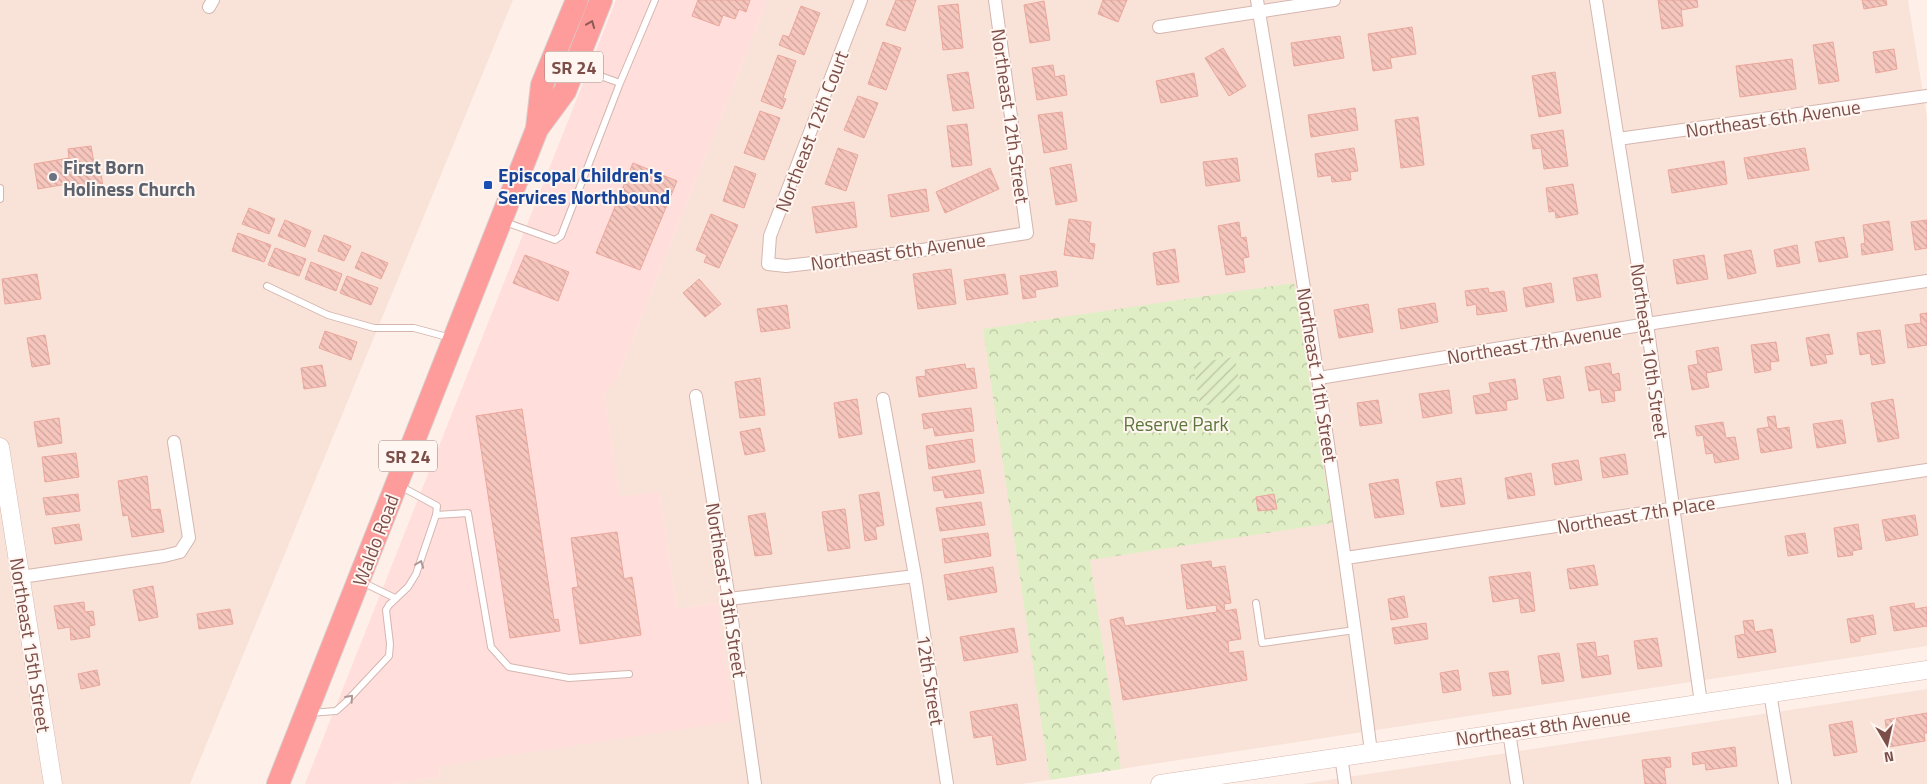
<svg xmlns="http://www.w3.org/2000/svg" width="1927" height="784" viewBox="0 0 1927 784" font-family="'Titillium Web',sans-serif">
<defs>
<pattern id="park-crowns" width="20" height="18" patternUnits="userSpaceOnUse" patternTransform="scale(1.25)"><rect width="20" height="18" fill="#e0eec5"/><path d="M2 6a3 3 0 1 1 6 0M12 15a3 3 0 1 1 6 0" fill="none" stroke="#bbc3a2"/></pattern>
<pattern id="garden-furrows" width="10" height="10" patternUnits="userSpaceOnUse" patternTransform="scale(1.25)"><rect width="10" height="10" fill="#e0eec5"/><path d="M-1 1l2-2M0 10L10 0M9 11l2-2" fill="none" stroke="#bbc3a2"/></pattern>
<pattern id="building-back-hatch" width="6" height="6" patternUnits="userSpaceOnUse" patternTransform="scale(1.25)"><rect width="6" height="6" fill="#f6c6bd"/><path d="M-1 5l2 2M0 0l6 6M5-1l2 2" fill="none" stroke="#cca39c"/></pattern>
</defs>
<rect width="100%" height="100%" fill="#fef0e9"/>
<path fill="#f9e3d9" d="M0,0h513l-323,784h-190z
M767,0h1141l19,118v528l-905,138h-631l49,-7 -1,-11 278,-163 -40,6 -18,-117 -40,6 -15,-105 14,-17z
M1927,689v95h-625z"/>
<path fill="#ffdedc" d="M616,0h151l-149,376 -14,17 15,104 40,-5 18,117 40,-6 17,118 -295,45 1,11 -49,7h-86z"/>
<path fill="url(#park-crowns)" d="M1294,283l39,240 -243,37 31,209 -71,11 -67,-451z"/>
<path fill="url(#garden-furrows)" d="M1235,357l7,43 -42,6 -7,-43z"/>
<path fill="url(#building-back-hatch)" stroke="#eba79c" d="M698,0h52l-4,12 -7,-3 -4,10 -12,-4 -4,11 -27,-10z
M896,0h20l-11,31 -19,-6z
M1103,0h24l-9,22 -20,-8z
M1658,0h39l1,7 -17,3 2,16 -21,3z
M1862,0h24l1,5 -23,4z
M1044,1l6,39 -20,3 -6,-38z
M958,4l5,44 -20,2 -5,-44z
M801,6l19,7 -16,42 -25,-10 4,-10 6,2z
M1412,27l4,27 -26,4 2,10 -19,3 -5,-37z
M1340,36l4,22 -50,8 -3,-23z
M883,42l18,6 -15,42 -18,-6z
M1833,42l6,39 -20,3 -6,-39z
M1223,48l23,38 -17,10 -24,-38z
M1894,49l3,20 -21,4 -3,-21z
M778,55l18,6 -13,37 3,1 -4,10 -21,-8z
M1792,59l4,30 -56,8 -4,-31z
M1053,65l2,12 9,-2 3,20 -30,5 -5,-32z
M968,72l6,36 -21,3 -6,-36z
M1555,72l6,41 -22,4 -7,-41z
M1194,73l4,23 -37,7 -5,-22z
M858,96l20,7 -14,35 -20,-8z
M1355,108l3,22 -47,7 -3,-22z
M760,111l20,7 -16,42 -20,-7z
M1062,112l5,37 -23,4 -6,-38z
M1418,117l6,48 -23,3 -6,-48z
M967,124l5,41 -20,2 -5,-41z
M1563,130l5,36 -24,3 -3,-21 -8,1 -2,-14z
M91,146l5,28 5,-1 2,14 -29,5 -1,-9 -35,6 -4,-25 35,-6 -1,-9z
M838,148l20,7 -12,36 -21,-7z
M1354,148l4,23 -8,1 1,8 -19,2 -1,-7 -13,2 -3,-23z
M1805,148l4,22 -61,9 -4,-21z
M1237,158l3,23 -34,5 -3,-24z
M1724,161l3,23 -55,9 -4,-23z
M633,163l44,18 -37,89 -44,-17z
M1071,164l6,37 -21,4 -6,-37z
M735,166l21,8 -12,34 -21,-7z
M990,168l9,21 -54,24 -9,-21z
M1573,184l5,30 -22,4 -1,-7 -6,1 -3,-24z
M926,189l3,22 -38,6 -3,-22z
M854,202l3,25 -41,6 -4,-26z
M249,208l26,11 -6,15 -27,-10z
M711,214l27,11 -19,43 -15,-6 3,-7 -11,-5z
M1069,219l22,3 -2,21 6,1 -2,15 -29,-4z
M285,220l26,11 -6,16 -27,-11z
M1927,220v28l-12,2 -4,-28z
M1889,221l4,29 -31,5 -1,-11 4,-1 -2,-18z
M1239,222l2,16 5,-1 3,20 -6,1 2,14 -19,3 -8,-49z
M238,233l33,12 -7,17 -32,-11z
M324,235l27,11 -7,15 -26,-10z
M1844,237l4,20 -29,5 -4,-20z
M1797,245l3,18 -23,4 -3,-17z
M275,248l31,11 -7,17 -31,-11z
M1175,249l4,33 -22,3 -4,-32z
M1751,250l5,23 -28,6 -4,-24z
M362,252l26,11 -7,16 -26,-11z
M525,255l44,17 -11,29 -45,-18z
M1704,255l4,24 -31,5 -4,-24z
M311,262l31,12 -6,17 -31,-12z
M951,269l5,35 -38,5 -5,-35z
M1056,271l2,15 -23,4 1,7 -13,2 -3,-23z
M37,274l4,25 -36,5 -3,-25z
M1005,274l3,20 -41,6 -3,-20z
M1597,274l4,23 -24,4 -4,-23z
M347,276l31,12 -7,17 -31,-12z
M699,279l22,25 -16,13 -22,-24z
M1551,283l3,19 -28,5 -3,-19z
M1488,288l1,5 15,-2 3,20 -30,4 -1,-11 -9,2 -2,-15z
M1435,303l3,19 -37,7 -3,-20z
M1368,304l5,28 -34,6 -5,-28z
M787,305l3,23 -29,4 -4,-23z
M1927,313v32l-19,3 -3,-23 16,-2 -1,-9z
M1880,330l5,33 -13,2 -2,-12 -10,2 -3,-22z
M325,331l32,11 -6,18 -32,-12z
M1829,334l4,20 -8,1 2,8 -16,3 -5,-28z
M45,335l5,29 -18,3 -5,-29z
M1776,342l3,19 -9,1 1,8 -16,3 -4,-28z
M1718,347l4,23 -16,3 3,14 -17,3 -4,-24 10,-2 -2,-13z
M1610,363l2,12 7,-2 2,17 -7,1 1,10 -13,2 -2,-14 -11,2 -4,-24z
M965,364l1,5 8,-1 3,20 -58,9 -3,-20 10,-1 -1,-6z
M322,365l4,21 -22,3 -3,-21z
M1560,376l4,22 -17,3 -4,-22z
M760,378l5,37 -25,3 -5,-36z
M1515,379l3,20 -12,2 1,9 -31,4 -3,-18 18,-3 -2,-10z
M1449,390l3,23 -29,5 -4,-24z
M857,399l5,35 -23,4 -5,-35z
M1893,399l6,39 -21,4 -7,-39z
M1378,400l4,23 -22,3 -3,-23z
M971,408l3,23 -39,5 -2,-9 -9,2 -2,-15z
M522,409l32,211 4,-1 2,12 -50,7 -34,-222z
M1775,416l2,13 12,-2 3,21 -31,5 -4,-24 12,-2 -2,-10z
M59,418l3,25 -24,4 -4,-25z
M1842,420l4,23 -29,5 -4,-24z
M1723,422l3,16 9,-1 4,22 -24,4 -2,-10 -7,1 -3,-19 -6,1 -2,-10z
M760,428l5,23 -20,4 -5,-23z
M972,439l3,23 -46,7 -3,-23z
M76,453l3,24 -34,5 -3,-25z
M1625,454l3,20 -25,4 -3,-20z
M1578,460l4,20 -27,5 -3,-21z
M980,470l4,23 -39,5 -2,-8 -9,1 -2,-14z
M1531,473l4,22 -27,4 -3,-21z
M147,476l4,34 9,-1 4,23 -32,5 -4,-22 -5,1 -5,-35z
M1461,478l4,26 -24,3 -5,-25z
M1398,479l6,35 -29,4 -6,-34z
M879,492l5,33 -9,2 2,12 -12,2 -6,-46z
M78,494l2,17 -34,4 -3,-17z
M1274,494l3,15 -19,2 -2,-14z
M981,502l4,23 -45,6 -4,-23z
M845,509l5,39 -22,3 -6,-39z
M765,513l7,41 -17,2 -7,-40z
M1915,515l3,20 -32,6 -4,-21z
M79,524l3,16 -27,4 -3,-16z
M1858,524l4,25 -10,2 1,4 -15,2 -4,-29z
M617,532l7,47 8,-2 9,58 -61,9 -8,-56 6,-1 -7,-49z
M988,533l3,23 -46,7 -3,-24z
M1805,533l3,20 -20,3 -3,-20z
M1211,561l1,7 13,-2 6,37 -7,1 1,7 11,-2 5,30 -13,2 1,12 14,-2 4,29 -124,20 -13,-80 13,-3 2,9 92,-14 -1,-7 -29,4 -6,-44z
M1594,565l4,20 -28,4 -3,-20z
M993,567l4,25 -49,8 -4,-25z
M1530,572l5,39 -14,2 -2,-15 -26,4 -4,-25z
M153,586l5,31 -19,4 -6,-31z
M1404,596l4,21 -17,3 -3,-21z
M84,602l1,10 8,-1 2,14 -6,1 1,11 -19,3 -1,-13 -12,2 -4,-23z
M1914,603l1,6 12,-2v19l-33,5 -4,-24z
M230,609l3,15 -34,5 -2,-15z
M1873,615l3,19 -16,3v4l-9,2 -4,-24z
M1753,620l2,12 17,-3 4,23 -38,6 -3,-22 10,-2 -2,-13z
M1426,623l2,16 -33,5 -3,-16z
M1014,628l4,24 -54,9 -4,-24z
M1657,638l5,28 -24,3 -4,-28z
M1595,642l2,15 11,-2 3,19 -29,4 -5,-34z
M1559,653l5,28 -22,3 -4,-28z
M97,670l3,15 -19,4 -3,-15z
M1458,670l3,20 -18,3 -3,-20z
M1508,671l3,23 -18,2 -4,-23z
M1017,704l9,56 -29,5 -5,-30 -18,3 -4,-26z
M1927,713v20h-3l1,8 -36,6 -4,-27z
M1852,721l5,31 -23,4 -5,-31z
M1735,747l2,19 -31,4 -1,-7 -12,2 -1,-12z
M1670,757l1,10 -7,1 2,16h-21l-3,-24z"/>
<g fill="none" stroke-linecap="round" stroke-linejoin="round">
<g stroke="#d5b6af" stroke-width="8">
<path id="lane" d="M578,68l42,15
M0,188v11
M505,222l50,18 6,-4 59,-153 35,-83
M267,286l61,29 46,13h40l37,10
M436,515l32,-2 23,134 18,20 60,11 60,-4
M362,582l33,16
M1256,603l6,40 93,-13
M310,713l26,-2 10,-9 43,-46 1,-12 -4,-34 3,-5 19,-18 8,-13 20,-59 1,-9 -37,-20"/>
</g>
<g stroke="#d5b6af" stroke-width="14">
<path id="street" d="M861,0l-91,236 -2,28 18,2 124,-14 117,-19 -32,-233
M1257,0c42,250 82,500 114,752
M1596,0l51,324 54,379
M209,7l4,-7
M1159,27l175,-27
M1618,139l309,-43
M1319,378l328,-54 280,-43
M696,396l33,203 26,185
M883,399l32,177 32,208
M1346,558l581,-88
M21,577l143,-21 16,-4 9,-14 -15,-96
M729,599l186,-23
M1770,693l15,91
M1509,732l8,52
M1341,756l4,28"/>
</g>
<g stroke="#dab7af" stroke-width="19">
<path id="secondary" d="M0,447l53,337
M1160,784l767,-114"/>
</g>
<g stroke="#dacdcc" stroke-width="24">
<path id="highway" d="M537,128l5,-43 35,-85
M278,784l259,-655 28,-38 36,-91"/>
</g>
<use href="#lane" stroke="#fff" stroke-width="6"/>
<use href="#street" stroke="#fff" stroke-width="12"/>
<use href="#secondary" stroke="#fff" stroke-width="18"/>
<use href="#highway" stroke="#fd9c9a" stroke-width="22"/>
</g>
<defs><path id="oneway-chevron" d="M-2-3.5L2.5 0L-2 3.5" fill="none" stroke-width="1.6" stroke-linecap="round" stroke-linejoin="round" transform="scale(1.25)"/></defs>
<use stroke="#8f5a55" href="#oneway-chevron" transform="translate(591 24) rotate(-68)"/>
<g stroke="#b09592">
<use href="#oneway-chevron" transform="translate(420 564) rotate(-69)"/>
<use href="#oneway-chevron" transform="translate(350 698) rotate(-48)"/>
</g>
<circle fill="#6b7280" stroke="#fff6f1" stroke-width="2" cx="53" cy="177" r="5"/>
<rect fill="#1a4fb4" stroke="#fff6f1" stroke-width="2" x="483" y="180" width="10" height="10" rx="2.5"/>
<g text-anchor="middle" dominant-baseline="central" stroke-width="4" stroke-linejoin="round" paint-order="stroke">
<g fill="#fff6f1" stroke="#a3807b" stroke-width="1">
<rect x="545" y="51.5" width="58" height="31" rx="4"/>
<rect x="379" y="440.5" width="58" height="31" rx="4"/>
</g>
<g font-size="18" font-weight="bold" fill="#7c4e49">
<text x="574" y="67">SR 24</text>
<text x="408" y="456">SR 24</text>
</g>
<g font-size="19" fill="#7c4e49" stroke="#fff6f1">
<text transform="translate(1011 116) rotate(82)">Northeast 12th Street</text>
<text transform="translate(1773 118) rotate(-8)">Northeast 6th Avenue</text>
<text transform="translate(811 131) rotate(-69)">Northeast 12th Court</text>
<text transform="translate(898 251) rotate(-8)">Northeast 6th Avenue</text>
<text transform="translate(1534 343) rotate(-9)">Northeast 7th Avenue</text>
<text transform="translate(1650 351) rotate(82)">Northeast 10th Street</text>
<text transform="translate(1318 375) rotate(81)">Northeast 11th Street</text>
<text transform="translate(1636 514) rotate(-9)">Northeast 7th Place</text>
<text transform="translate(375 540) rotate(-69)">Waldo Road</text>
<text transform="translate(727 590) rotate(81)">Northeast 13th Street</text>
<text transform="translate(31 645) rotate(81)">Northeast 15th Street</text>
<text transform="translate(931 680) rotate(81)">12th Street</text>
<text transform="translate(1543 726) rotate(-8)">Northeast 8th Avenue</text>
</g>
<g font-size="19" font-weight="bold" fill="#5b616d" stroke="#fff6f1" text-anchor="start">
<text x="63" y="166">First Born<tspan x="63" dy="22">Holiness Church</tspan></text>
</g>
<g font-size="19" font-weight="bold" fill="#164399" stroke="#fff6f1" text-anchor="start">
<text x="498" y="174">Episcopal Children's<tspan x="498" dy="22">Services Northbound</tspan></text>
</g>
<g font-size="19" fill="#5b773a" stroke="#fff6f1">
<text x="1176" y="423">Reserve Park</text>
</g>
</g>
<g transform="translate(1887 744) rotate(171)" stroke="#fff6f1" stroke-width="4" paint-order="stroke">
<path d="M0-4L9 19L0 12L-9 19Z" fill="#7c4e49"/>
<text y="-8" font-size="14" font-weight="bold" text-anchor="middle" fill="#7c4e49">N</text>
</g>
</svg>
